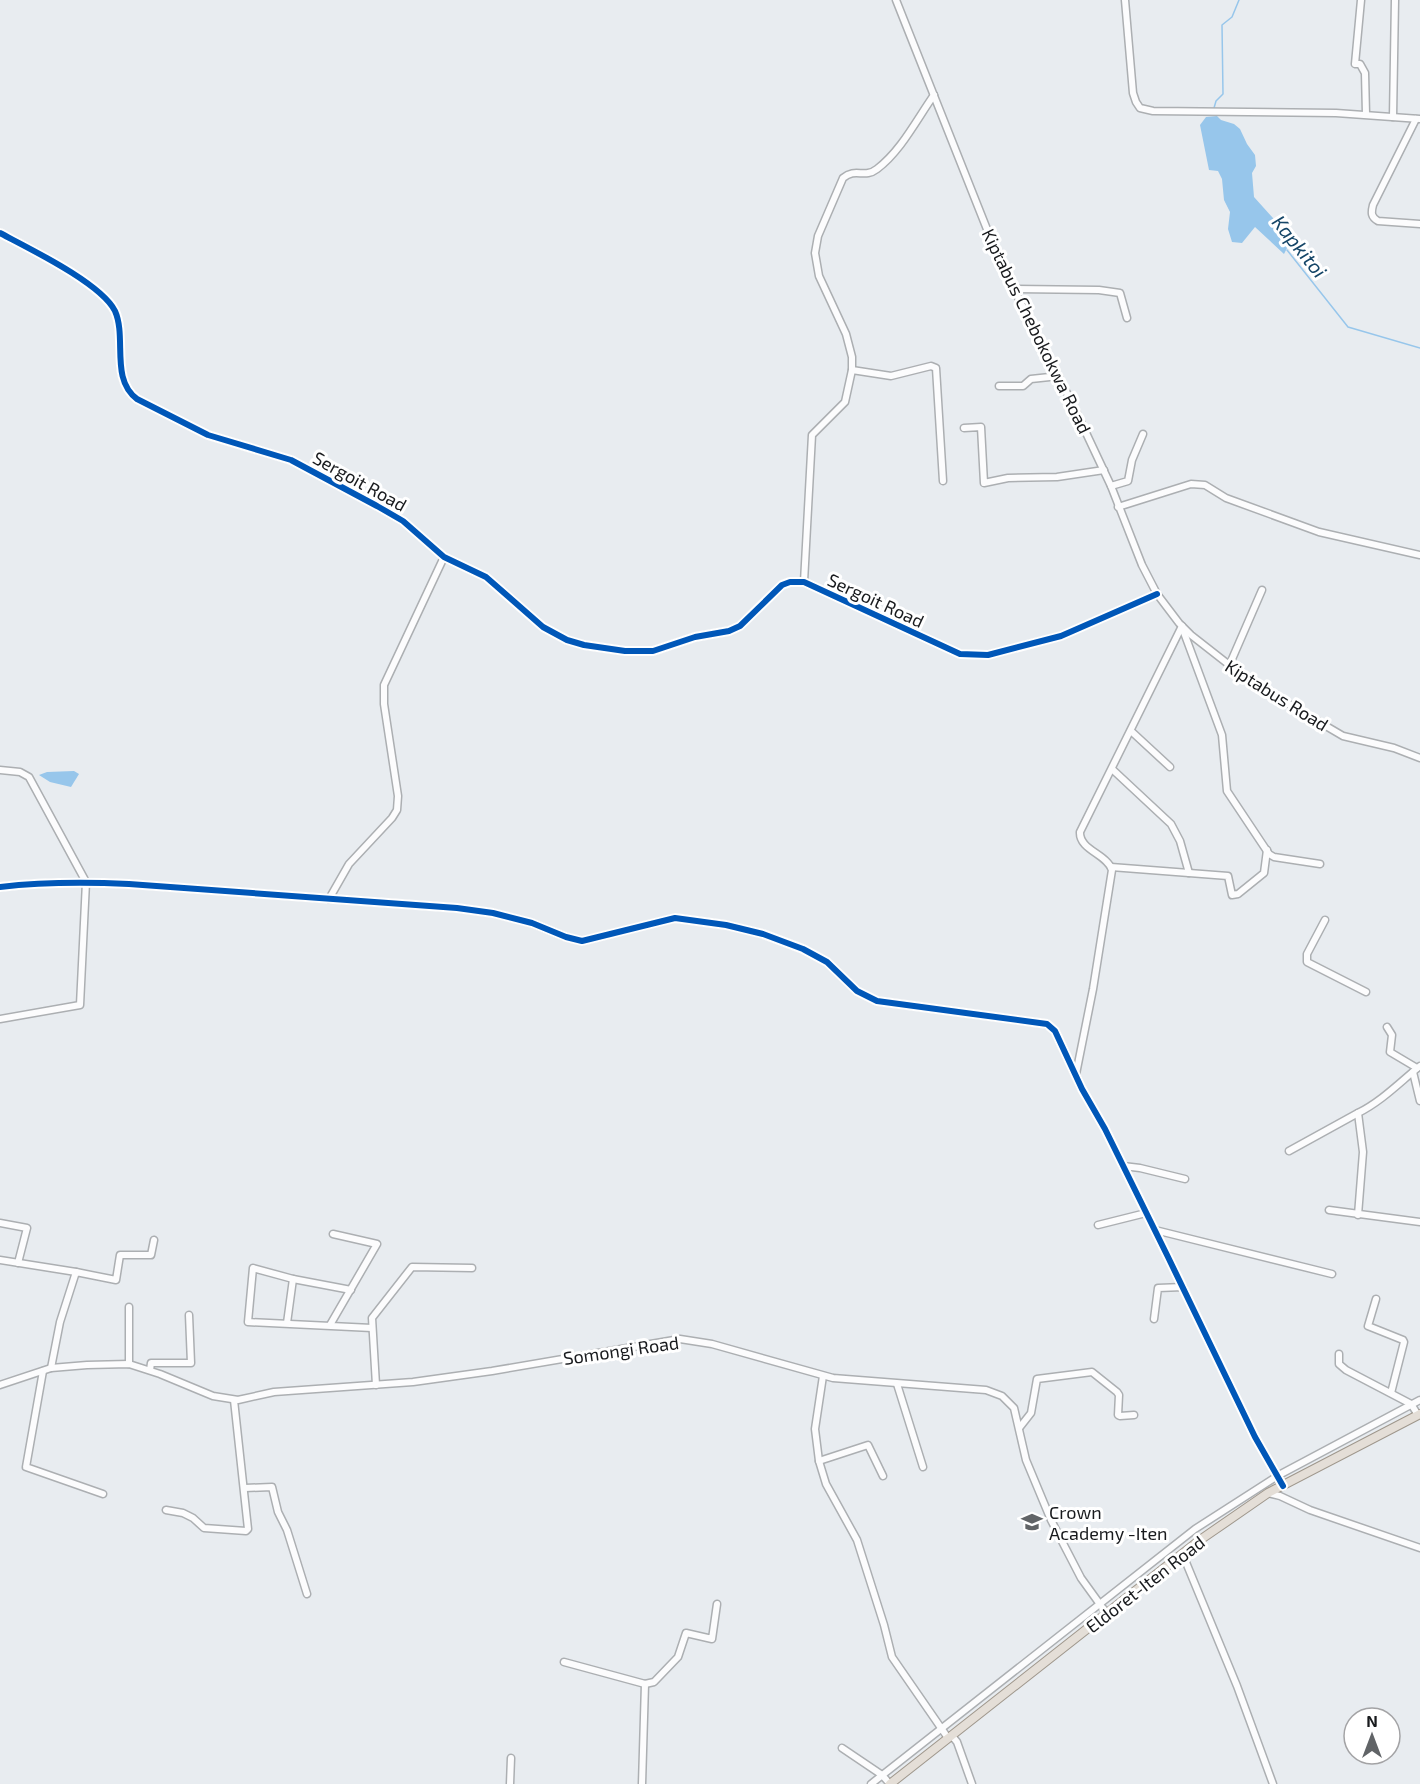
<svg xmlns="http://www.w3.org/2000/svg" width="1420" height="1784" viewBox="0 0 1420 1784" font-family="'Exo 2',sans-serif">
  <rect width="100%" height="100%" fill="#e8ecf0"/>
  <g fill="#97c6eb">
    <path d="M1217,116L1221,120L1234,124L1240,129L1247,144L1255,155L1256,166L1252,173L1254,197L1282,228L1290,242L1284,254L1255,227L1242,243L1232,242L1228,229L1230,212L1224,200L1222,179L1218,171L1209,170L1200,125L1206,117Z"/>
    <path d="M74,771L79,774L71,787L50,782L39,775L47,772Z"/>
  </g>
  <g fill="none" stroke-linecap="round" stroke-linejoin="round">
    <g stroke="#97c6eb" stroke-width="1.5">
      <path d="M1214,108L1216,101L1223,94L1222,25L1232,17L1239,0"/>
      <path d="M1287,250L1348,327L1420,348"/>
    </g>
    <defs>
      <g id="minor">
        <path d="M896,0L1000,262L1072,403L1111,486L1142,565L1157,594L1179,623L1191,635L1251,682L1343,736L1394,748L1420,758"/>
        <path d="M1125,0L1133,93L1136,102L1140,108L1153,111L1336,113L1420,119"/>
        <path d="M1361,0L1355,64H1360L1365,73L1366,114"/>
        <path d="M1393,117L1395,0"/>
        <path d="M1416,119L1373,205C1371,213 1371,217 1378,221L1420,224"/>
        <path d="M0,233C28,248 101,283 115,311C127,338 110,379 137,399L208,435L291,460L377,506L403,521L444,557L486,577L543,627L567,640L584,645L625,651H653L695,637L729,631L740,626L782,585L790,582H804L960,654L988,655L1061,636L1157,594"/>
        <path d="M1014,289L1099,290L1120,293L1127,318"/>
        <path d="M852,370L891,376L931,366L936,368L943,481"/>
        <path d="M999,386H1023L1031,379L1059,376"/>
        <path d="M964,428L981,427L984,483L1008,478L1057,477L1104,470"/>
        <path d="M1111,486L1128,481L1132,460L1143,434"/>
        <path d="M1118,507L1191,484L1205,485L1226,498L1319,532L1420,555"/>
        <path d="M804,582L812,435L845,402L852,370V357L846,334L819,276L815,253L818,236L843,178C856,167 864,179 877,169C901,151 917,119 934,95"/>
        <path d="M1183,630L1222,735L1227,791L1269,854L1274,857L1320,864"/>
        <path d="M1229,666L1262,590"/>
        <path d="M1131,731L1170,767"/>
        <path d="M1112,769L1171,824L1180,841L1189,873"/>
        <path d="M0,770L20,772L29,777L86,882L80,1005L0,1019"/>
        <path d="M1111,867L1228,876L1232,895L1238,894L1264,873L1267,850"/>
        <path d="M0,887C43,882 86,882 129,884L457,908L493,913L532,923L566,937L582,941L675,918L726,925L763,934L803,949L827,962L857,991L877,1001L1047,1024L1055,1031L1082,1089L1105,1129L1168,1257L1255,1437L1283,1486"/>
        <path d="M329,899L349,864L392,818L397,810L398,796L384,704V685L444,557"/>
        <path d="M1325,920L1307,954V962L1366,992"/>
        <path d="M1387,1027L1392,1035L1390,1052L1417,1068"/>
        <path d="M1413,1072L1420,1101"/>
        <path d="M1076,1074L1093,989L1112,870C1107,854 1079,850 1080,832L1182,626"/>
        <path d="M1289,1151L1358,1113"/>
        <path d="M1123,1166L1140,1168L1185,1179"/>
        <path d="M1329,1210L1420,1222"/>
        <path d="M1358,1215L1363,1152L1358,1113C1382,1101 1400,1082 1420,1066"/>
        <path d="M0,1223L27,1228L18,1263"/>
        <path d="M1098,1225L1146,1213"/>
        <path d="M1155,1230L1332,1274"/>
        <path d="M0,1260L76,1272"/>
        <path d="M351,1290L293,1279L253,1268L248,1322L372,1328"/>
        <path d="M1376,1299L1368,1326L1403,1340L1404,1342L1391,1393"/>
        <path d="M1154,1319L1158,1288L1183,1287"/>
        <path d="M287,1323L293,1279"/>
        <path d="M330,1325L377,1244L333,1234"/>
        <path d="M1339,1354V1364L1346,1370L1411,1404L1418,1415"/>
        <path d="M129,1364V1307"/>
        <path d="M51,1368L60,1322L76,1272L116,1280L120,1255H151L154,1240"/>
        <path d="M150,1370L151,1363H191L189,1315"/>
        <path d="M43,1371L26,1467L103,1494"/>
        <path d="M823,1376L815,1429L819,1461L826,1484L857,1540L884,1625L892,1657L948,1738"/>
        <path d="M897,1384L923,1467"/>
        <path d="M0,1385L51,1368L87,1365L129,1364L160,1374L213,1396L238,1400L274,1392L413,1382L492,1371L680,1339L712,1344L833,1378L986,1390L1002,1396L1014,1408L1026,1460L1051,1520L1081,1578L1107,1614"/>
        <path d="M376,1385L372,1318L412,1267L472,1268"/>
        <path d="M1020,1427L1031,1413L1037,1379L1092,1372L1117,1392L1119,1395L1118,1415L1120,1416L1134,1415"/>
        <path d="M819,1461L868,1445L883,1476"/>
        <path d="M245,1488L272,1487L278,1512L287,1530L307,1594"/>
        <path d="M1268,1493L1280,1496L1310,1510L1420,1548"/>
        <path d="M166,1510L183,1513L193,1518L204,1528L246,1531L248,1529L234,1400"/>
        <path d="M1185,1560L1237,1686L1273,1784"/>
        <path d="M564,1662L645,1684L654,1682L678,1657L686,1633L712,1639L717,1604"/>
        <path d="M952,1736L957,1742L972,1784"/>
        <path d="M842,1748L882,1775L890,1784"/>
        <path d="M510,1784L511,1758"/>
        <path d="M642,1784L645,1684"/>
        <path d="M871,1784L1195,1529L1279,1475L1420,1400"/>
      </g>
      <path id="major" d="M890,1784L1200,1540L1268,1493L1420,1414"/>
    </defs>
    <use href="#minor" stroke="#acafb2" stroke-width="9"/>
    <use href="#major" stroke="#9f978c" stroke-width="10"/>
    <use href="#minor" stroke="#fcfcfd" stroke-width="6"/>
    <use href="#major" stroke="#e4ded7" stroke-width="8"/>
    <defs>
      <g id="cycleway">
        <path d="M0,233C28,248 101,283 115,311C127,338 110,379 137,399L208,435L291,460L377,506L403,521L444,557L486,577L543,627L567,640L584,645L625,651H653L695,637L729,631L740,626L782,585L790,582H804L960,654L988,655L1061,636L1157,594"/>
        <path d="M0,887C43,882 86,882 129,884L457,908L493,913L532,923L566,937L582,941L675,918L726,925L763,934L803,949L827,962L857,991L877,1001L1047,1024L1055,1031L1082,1089L1105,1129L1168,1257L1255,1437L1283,1486"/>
      </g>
    </defs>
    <use href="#cycleway" stroke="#fff" stroke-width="10"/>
    <use href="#cycleway" stroke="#0057b8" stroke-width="6"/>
  </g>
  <defs>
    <symbol id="school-bare" viewBox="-9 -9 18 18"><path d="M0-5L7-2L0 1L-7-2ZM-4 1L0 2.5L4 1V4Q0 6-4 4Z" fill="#616467" stroke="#fff" stroke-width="2.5" paint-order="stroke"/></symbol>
  </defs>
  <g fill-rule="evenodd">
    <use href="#school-bare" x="1017" y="1507" width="30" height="30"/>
  </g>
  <g text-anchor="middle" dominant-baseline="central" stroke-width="6" stroke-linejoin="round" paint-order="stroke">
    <g font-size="18" fill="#181a1d" stroke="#fff">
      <text transform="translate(1037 331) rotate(64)">Kiptabus Chebokokwa Road</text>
      <text transform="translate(360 481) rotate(29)">Sergoit Road</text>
      <text transform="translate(876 600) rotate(25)">Sergoit Road</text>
      <text transform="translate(1277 695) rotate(32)">Kiptabus Road</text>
      <text transform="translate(621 1350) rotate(-8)">Somongi Road</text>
      <text transform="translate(1145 1584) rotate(-38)">Eldoret-Iten Road</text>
    </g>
    <g font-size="18" fill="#181a1d" stroke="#fff" text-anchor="start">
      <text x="1049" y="1512">Crown<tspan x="1049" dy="21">Academy -Iten</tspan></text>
    </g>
    <g font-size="20" font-style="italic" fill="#154668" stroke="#fff">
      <text transform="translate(1300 246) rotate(51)">Kapkitoi</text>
    </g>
  </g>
  <g transform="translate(1372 1736)"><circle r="28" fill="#ffffff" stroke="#a3a3a5" stroke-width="1.5"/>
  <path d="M0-4.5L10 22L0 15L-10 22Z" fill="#616467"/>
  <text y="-9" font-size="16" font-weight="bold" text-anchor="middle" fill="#181a1d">N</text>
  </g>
</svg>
